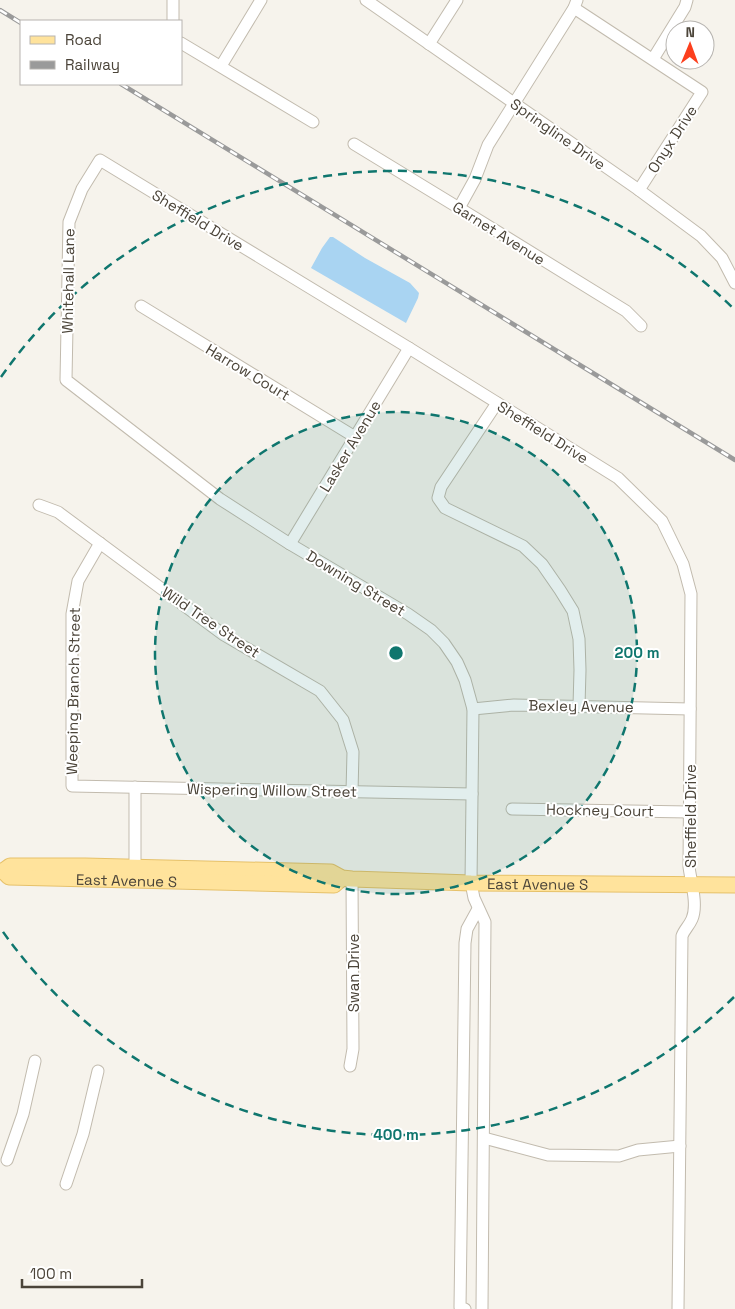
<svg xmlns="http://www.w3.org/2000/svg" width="735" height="1309" viewBox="0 0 735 1309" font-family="'Space Grotesk',sans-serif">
  <rect width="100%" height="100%" fill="#f6f3ec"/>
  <path fill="#a9d4f2" d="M330,237H333L365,258L410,283L419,293L418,298L406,323L311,268L322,248Z"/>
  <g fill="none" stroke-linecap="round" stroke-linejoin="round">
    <defs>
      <g id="minor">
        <path d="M366,0L639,190L701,236L722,258L735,283"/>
        <path d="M574,8L702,92L639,190"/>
        <path d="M173,21V0"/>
        <path d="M181,43L313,122"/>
        <path d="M429,44L457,0"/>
        <path d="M653,59L685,7L687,0"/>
        <path d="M221,66L261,0"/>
        <path d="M354,144L459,208L626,311L641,326"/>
        <path d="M459,208L475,179L488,145L574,8L577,0"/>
        <path d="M141,306L355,437"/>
        <path d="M497,403L441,487L438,498L445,508L523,546L542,564L560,590L573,611L579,639L580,670L579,706"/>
        <path d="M39,505L58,512L224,635L320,691L343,720L353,752L352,792"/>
        <path d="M100,543L78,581L72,614V786L472,794"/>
        <path d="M290,544L409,348"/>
        <path d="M473,709L514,705L690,709"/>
        <path d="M512,809L689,812"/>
        <path d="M130,873L133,872L135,868V787"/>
        <path d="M350,1066L353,1049L352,879"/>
        <path d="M484,1138L548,1155L619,1156L638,1150L680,1146"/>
        <path d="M7,1160L23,1114L35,1061"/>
        <path d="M66,1184L83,1134L98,1071"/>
        <path d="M465,1309L460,1307L465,943L467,929L478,909"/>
        <path d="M482,1309L485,922L474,898L471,883L473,709L465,680L457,662L444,643L431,630L408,614L290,544L220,499L66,380L69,222L82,189L100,160L409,348L618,478L662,521L683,564L691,594L689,867C691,882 698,905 692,919C689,926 684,930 682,936L678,1309"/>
      </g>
      <g id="major">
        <path id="s1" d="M0,871H3L10,866H85L331,872L342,878L352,879L471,883L735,885"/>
        <path id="s2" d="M3,871L9,877L334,885L342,878"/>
      </g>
    </defs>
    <use href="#minor" stroke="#c2bbae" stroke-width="13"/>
    <use href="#major" stroke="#e6c16a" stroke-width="17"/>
    <use href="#minor" stroke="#fff" stroke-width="11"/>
    <use href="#major" stroke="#ffe39c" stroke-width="15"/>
    <defs>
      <g id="rail">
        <path d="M0,10L21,23"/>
        <path d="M121,84L735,460"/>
      </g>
    </defs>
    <use href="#rail" stroke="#9a9a9a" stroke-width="4.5"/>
    <use href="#rail" stroke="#fff" stroke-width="2.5" stroke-dasharray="8" stroke-linecap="butt"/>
  </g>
  <circle cx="396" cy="653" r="241" fill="#0f766e" fill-opacity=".12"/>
  <g fill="none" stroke="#0f766e" stroke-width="2.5" stroke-dasharray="9 6">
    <circle cx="396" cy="653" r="241"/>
    <path d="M734 997A482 482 0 0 1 1 929M1 377A482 482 0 0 1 734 309"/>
  </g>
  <g text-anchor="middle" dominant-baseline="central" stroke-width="4" stroke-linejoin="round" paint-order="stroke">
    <g font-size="15" fill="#4b4439" stroke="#fff">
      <text transform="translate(558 134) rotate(35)">Springline Drive</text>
      <text transform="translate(672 139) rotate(-57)">Onyx Drive</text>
      <text transform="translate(198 220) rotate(31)">Sheffield Drive</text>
      <text transform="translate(499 233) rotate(32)">Garnet Avenue</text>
      <text transform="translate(68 281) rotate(-89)">Whitehall Lane</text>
      <text transform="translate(248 372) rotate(31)">Harrow Court</text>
      <text transform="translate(543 432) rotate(32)">Sheffield Drive</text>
      <text transform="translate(350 446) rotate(-59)">Lasker Avenue</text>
      <text transform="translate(356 583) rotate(31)">Downing Street</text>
      <text transform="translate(211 622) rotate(34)">Wild Tree Street</text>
      <text transform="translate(73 691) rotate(-89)">Weeping Branch Street</text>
      <text transform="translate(581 706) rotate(1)">Bexley Avenue</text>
      <text transform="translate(272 790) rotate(1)">Wispering Willow Street</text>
      <text transform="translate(600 810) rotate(1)">Hockney Court</text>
      <text transform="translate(690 816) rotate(-90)">Sheffield Drive</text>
      <text stroke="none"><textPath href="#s2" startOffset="126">East Avenue S</textPath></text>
      <text stroke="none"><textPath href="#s1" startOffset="541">East Avenue S</textPath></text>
      <text transform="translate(353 973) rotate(-90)">Swan Drive</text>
    </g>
  </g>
  <circle cx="396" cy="653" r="8" fill="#0f766e" stroke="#fff" stroke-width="2.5"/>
  <g font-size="15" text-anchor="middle" font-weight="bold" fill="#0f766e" stroke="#fff" stroke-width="4" stroke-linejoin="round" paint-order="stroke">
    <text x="637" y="658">200 m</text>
    <text x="396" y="1140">400 m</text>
  </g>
  <rect x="20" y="20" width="162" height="65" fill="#ffffff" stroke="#b7b4b0"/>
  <rect x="30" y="36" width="25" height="8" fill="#ffe39c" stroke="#b7b4b0"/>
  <text x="65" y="45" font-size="15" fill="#4b4439">Road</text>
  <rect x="30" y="61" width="25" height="8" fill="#9a9a9a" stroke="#b7b4b0"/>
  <text x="65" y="70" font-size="15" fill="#4b4439">Railway</text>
  <g transform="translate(690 45) rotate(1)"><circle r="24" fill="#ffffff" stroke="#b7b4b0"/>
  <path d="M0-4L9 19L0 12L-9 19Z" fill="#fc3f1d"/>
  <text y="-8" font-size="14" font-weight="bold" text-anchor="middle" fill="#4b4439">N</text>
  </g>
  <path d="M22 1279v8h120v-8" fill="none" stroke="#4b4439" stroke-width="2.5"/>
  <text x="30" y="1279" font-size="15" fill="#4b4439" stroke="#ffffff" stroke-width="4" paint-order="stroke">100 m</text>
</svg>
